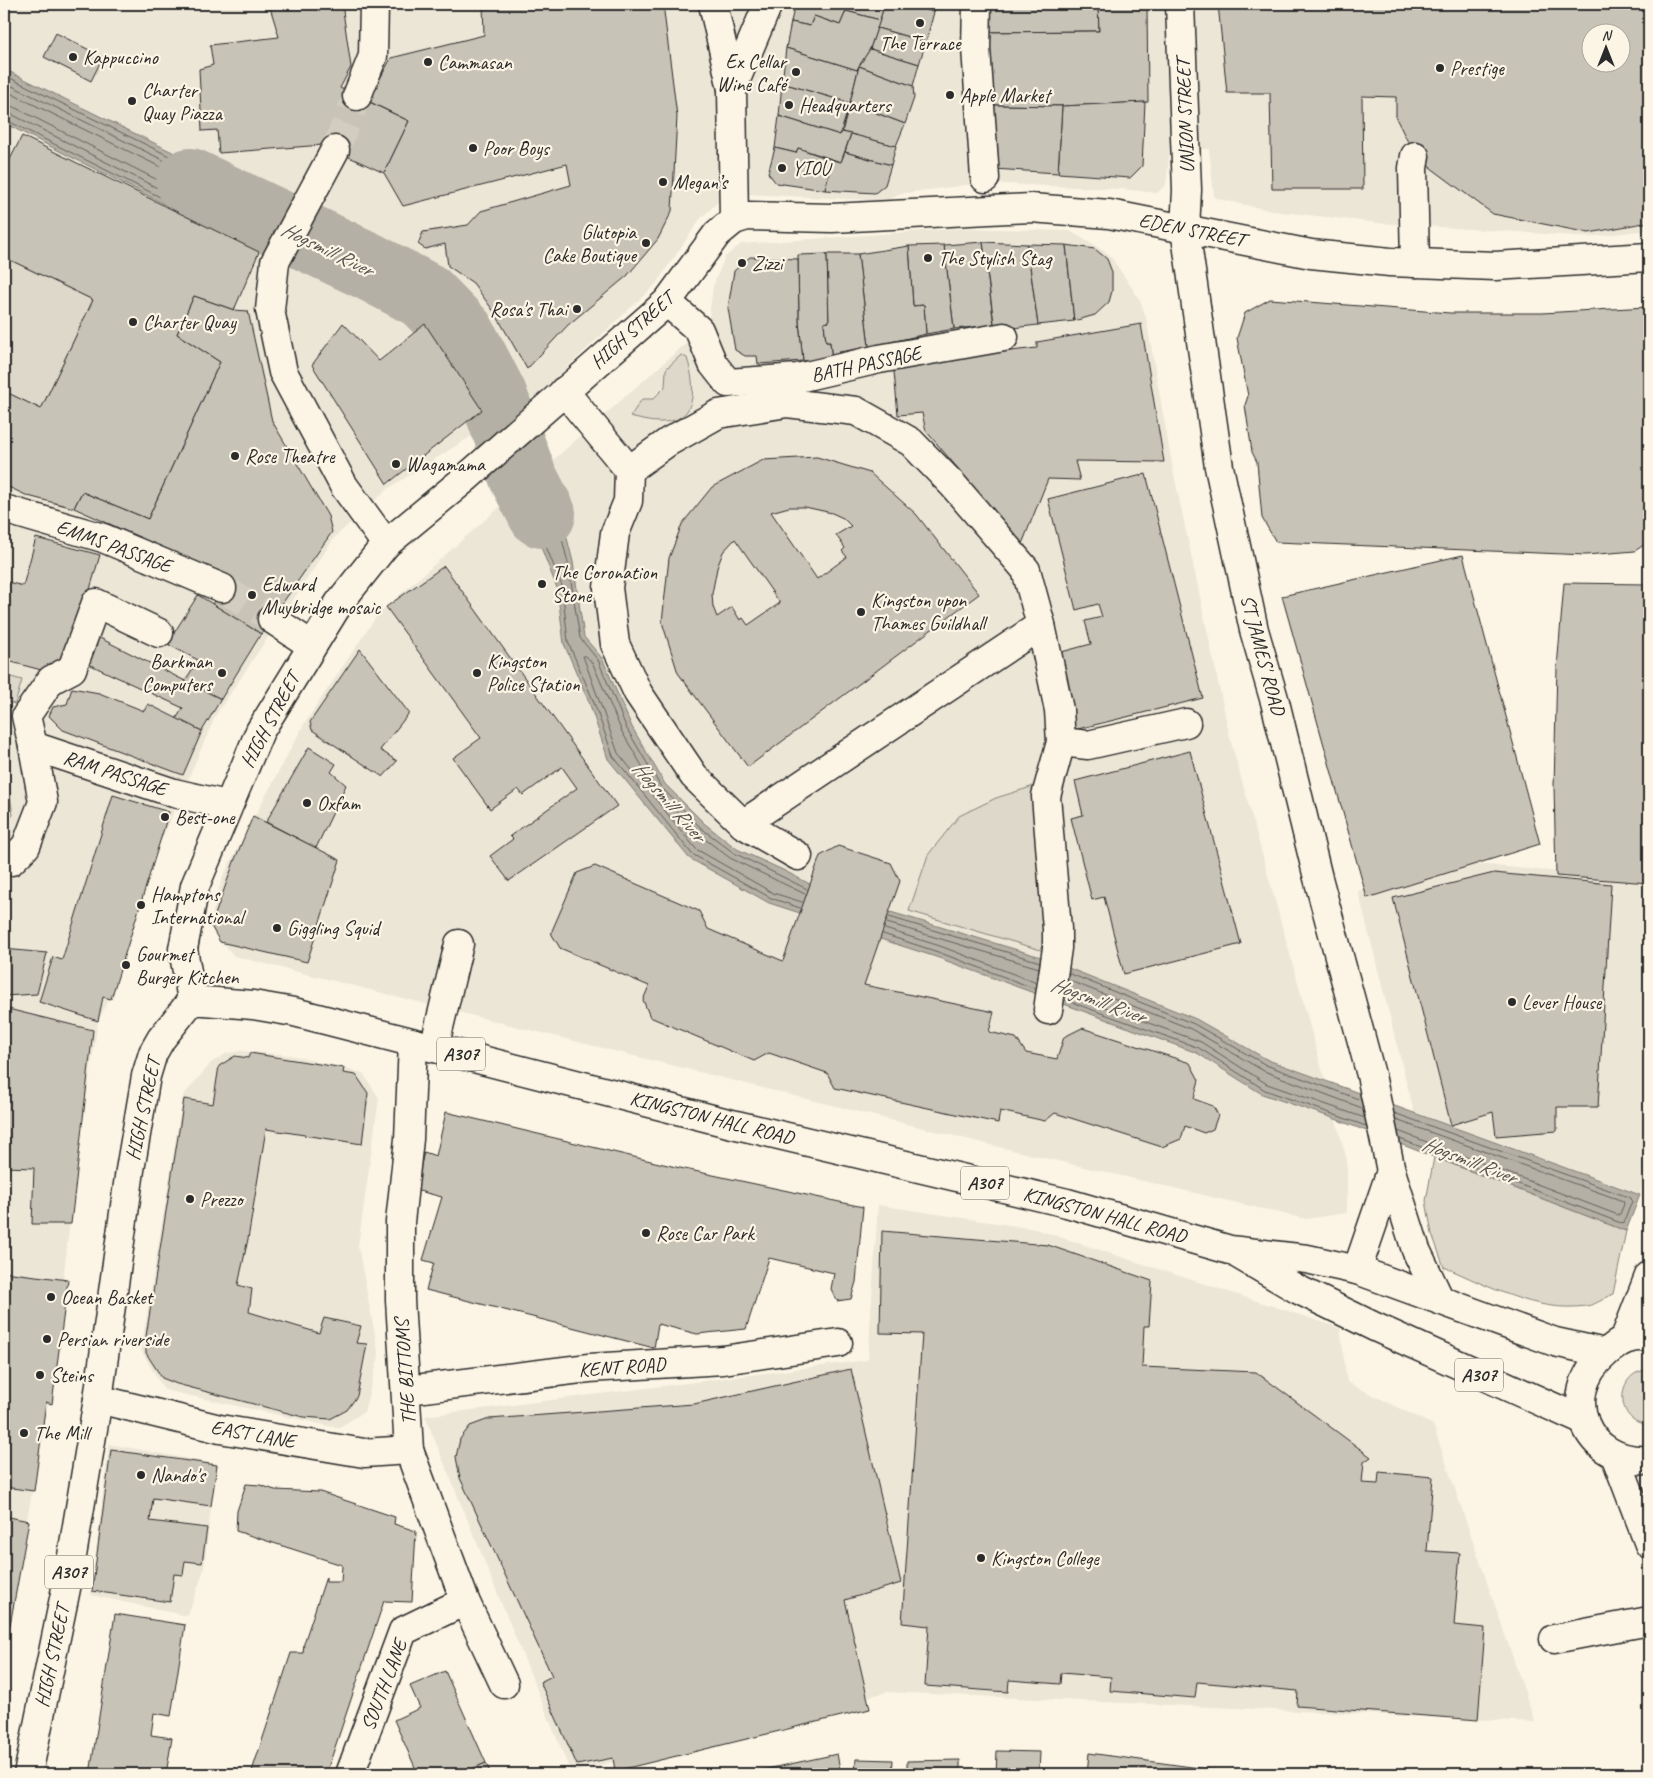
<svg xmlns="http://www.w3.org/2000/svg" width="1653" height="1778" viewBox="0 0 1653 1778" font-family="Caveat,sans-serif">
  <rect width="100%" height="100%" fill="#fcf5e5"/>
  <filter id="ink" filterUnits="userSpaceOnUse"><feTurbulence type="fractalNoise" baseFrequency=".02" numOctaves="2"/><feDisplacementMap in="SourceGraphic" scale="10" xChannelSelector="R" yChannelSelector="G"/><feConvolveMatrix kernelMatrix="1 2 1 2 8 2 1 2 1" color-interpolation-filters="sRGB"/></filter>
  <g filter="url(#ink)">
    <g fill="#ece6d7" fill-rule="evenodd">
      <path d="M4,4H1649V230L1591,237L1378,223L1273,211L1218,199L1214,196L1209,149L1170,150L1166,185L1157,193L1121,189L982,183L898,194L888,201L747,194L734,196L717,203L701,218L656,284L540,393L389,488L335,537L216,715L159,846L113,992L98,1021L75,1177L51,1386L8,1626H4ZM1590,32H1620V62H1590Z"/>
      <path d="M965,228L1070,231L1109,254L1140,300L1146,317L1173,470L1230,738L1347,1160V1213L1306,1219L1007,1149L234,956L209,926L223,876L304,724L378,614L708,324L713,286L725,257L741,244Z"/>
      <path d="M1467,863L1649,881V1155L1640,1195L1415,1116L1358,891Z"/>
      <path d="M241,1051L290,1055L363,1073L379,1098L358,1246L379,1356L364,1412L338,1428L164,1390L141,1350L183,1096L211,1063L227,1053Z"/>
      <path d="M878,1205L1035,1229L1340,1328L1347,1382L1433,1425L1535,1722L887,1692L571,1773L425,1416L868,1360Z"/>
      <path d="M109,1444L216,1464L204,1569L188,1616L91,1595Z"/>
    </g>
    <g fill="#ded8ca" stroke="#84827a">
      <path d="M4,257L93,300L41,409L4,391Z"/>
      <path d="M681,355L687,358C696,386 699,424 658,422C649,422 639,419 630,417L642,399H653L665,387L666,369Z"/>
      <path d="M4,675L22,680L15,704L4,701Z"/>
      <path d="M4,755L13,815L4,825Z"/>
      <path d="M1034,786C1043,840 1048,896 1044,951L909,911L928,855L959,816L996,798Z"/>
      <path d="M1434,1157L1626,1231L1613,1294C1605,1298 1595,1305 1586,1306C1535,1313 1489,1286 1444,1267L1432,1234L1426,1201Z"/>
      <path d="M1649,1370V1424C1614,1425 1614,1370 1649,1370Z"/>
    </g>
    <g fill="#b4b0a5" stroke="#7d7b74">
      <path d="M4,69L282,206L259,252L4,123Z"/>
      <path d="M327,225L445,286L473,310L514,384L485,406L425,320L305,269Z"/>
      <path d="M548,480L560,510L573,562L584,637L602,658L632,727L665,784L705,824L737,849L785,871L827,893L1041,957L1196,1019L1268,1060L1640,1195L1626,1231L1330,1117L1262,1094L1197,1053L936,957L769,903L689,858L608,759L589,702L564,644L557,588L524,504Z"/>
    </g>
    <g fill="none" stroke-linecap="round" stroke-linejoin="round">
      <g stroke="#62605c" stroke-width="1">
        <path d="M4,75L273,207L274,210L257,243L254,244L4,119"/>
        <path d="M4,82L265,210L266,213L255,235L252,236L11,114L4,113"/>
        <path d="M4,90L254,213L256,216L251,225L248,226L14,107L4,105"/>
        <path d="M331,232L442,290L469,312L506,384L486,397L428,316L314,267L313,264Z"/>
        <path d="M334,241L439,295L464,316L497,382L489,388H486L432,311L322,264L331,242Z"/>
        <path d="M337,251L404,285L405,289L402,290L333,260L332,257Z"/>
        <path d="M446,314L449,313L458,321L467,339L466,342L463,341L445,317Z"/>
        <path d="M542,502L545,503L556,541L554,544L551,543L538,508Z"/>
        <path d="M802,902L773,893L696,849L618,753L583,656H586L593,664L622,732L657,791L697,833L730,858L805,894"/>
        <path d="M800,908L771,898L692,854L613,756L593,700L568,642L562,586L530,507L544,491L548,492L555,511L568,563L580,638L598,660L627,729L661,787L701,828L734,853L807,889"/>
        <path d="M889,917L1040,962"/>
        <path d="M887,923L1039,968"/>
        <path d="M885,929L940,946L1037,983"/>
        <path d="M883,934L938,952L1036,989"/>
        <path d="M1068,973L1194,1024L1266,1065L1361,1100"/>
        <path d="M1068,980L1191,1029L1264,1071L1362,1108"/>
        <path d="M1066,993L1201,1042L1267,1084L1365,1118"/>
        <path d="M1065,1000L1199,1048L1265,1090L1366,1126"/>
        <path d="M1394,1113L1631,1198L1632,1201L1624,1222L1621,1223L1400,1139"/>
        <path d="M1396,1120L1623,1201L1624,1204L1620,1214L1618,1215L1398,1131"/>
      </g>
      <path stroke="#b4b0a5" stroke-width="68" d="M190,182L368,266L425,296L461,333L493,395L523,477L542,514"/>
    </g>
    <g fill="#c8c3b7" stroke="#2b2b2b" fill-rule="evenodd">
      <path d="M269,4H342L351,67L340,88L409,121L384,173L323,145L219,153L217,130L202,131L199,69L213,65L210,45L279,37Z"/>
      <path d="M483,4H663L677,116L672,211L658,239L627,276L568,325L527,369L495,313L473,283L448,266L445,244L425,249L418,244L423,232L468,225L481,211L571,185L567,164L403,206L384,173L409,121L368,101L391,58L484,35Z"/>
      <path d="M795,4H885L880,20L846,11L840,25L814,16L810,26L791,22Z"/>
      <path d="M885,4H905L934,12L926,42L877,28Z"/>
      <path d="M905,4H936L934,12Z"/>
      <path d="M981,4H1098L1099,31L981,32Z"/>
      <path d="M1098,4H1147L1148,102L1062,106L993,105L992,70L987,69L986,32L1099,31Z"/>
      <path d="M1218,4H1649V222L1589,233L1493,214L1415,156L1396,118V97L1362,96L1363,189H1272L1270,93H1227ZM1590,32H1620V62H1590Z"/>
      <path d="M846,11L880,20L870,49L857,70L786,48L791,22L810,26L814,16L840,25Z"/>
      <path d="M877,28L926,42L919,64L870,49Z"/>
      <path d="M56,33L103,57L91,81L44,57Z"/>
      <path d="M786,48L857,70L859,66L850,103L782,83Z"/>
      <path d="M870,49L919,64L913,86L859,66Z"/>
      <path d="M859,66L913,86L914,98L905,124L850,103Z"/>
      <path d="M782,83L850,103L840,135L779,116Z"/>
      <path d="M1145,102L1142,166L1130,178L1058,173L1062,106Z"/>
      <path d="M850,103L905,124L896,146L842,132Z"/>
      <path d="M993,105L1062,106L1058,173L993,169Z"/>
      <path d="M779,116L840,135L842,132L851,134L841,162L798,148L796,153L775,148Z"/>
      <path d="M851,134L896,146L891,165L845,152Z"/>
      <path d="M22,136L259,252L234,310L194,296L177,334L220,362L148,519L82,492L74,508L28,496L4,485V391L41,409L93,300L4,257V171Z"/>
      <path d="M775,148L796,153L798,148L832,160L825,190L776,183L768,173Z"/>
      <path d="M845,152L891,165L885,185L875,193L825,190L832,160L841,162Z"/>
      <path d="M983,242L994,325L954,329L944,245Z"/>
      <path d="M983,242L1027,244L1038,325L995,330Z"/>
      <path d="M1027,244L1066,245L1074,321L1038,325Z"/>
      <path d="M944,245L954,329L926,334L924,305L913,306L909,246Z"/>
      <path d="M1066,245L1095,249L1107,259L1112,272V291L1109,302L1095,315L1074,321Z"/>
      <path d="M909,246L913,306L924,305L926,334L869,347L858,254Z"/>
      <path d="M827,254L829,322L824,323L826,342H830L832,359L803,361L799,322L798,255Z"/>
      <path d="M827,254H858L869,347L839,352L832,359L830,342H826L824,323L829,322Z"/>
      <path d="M750,257L798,259L799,322L803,361L758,364L757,356H745L735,350L728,308L734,271Z"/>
      <path d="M194,296L234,310L248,311L272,421L328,516L332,532L261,634L212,604L230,578L74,508L82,492L148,519L220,362L177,334Z"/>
      <path d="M1270,299L1450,313H1542L1647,307L1649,309V541L1635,551L1586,555L1276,542L1262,518L1257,462L1252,452L1245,405L1248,396L1237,338L1245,313Z"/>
      <path d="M343,323L379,361L425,324L482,410L387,484L312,365Z"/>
      <path d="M1141,324L1164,462L1075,461L1080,480L1048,479L1022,544L926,431L922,413L898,415L893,361L992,349L993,353L1037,348V342Z"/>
      <path d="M817,457L870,473L916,514L979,594L748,767L678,673L662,622L669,558L682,524L712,487L763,460ZM789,507H805L832,513L843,518L851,526L836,535L845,548L842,551L847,557L817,579L771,512ZM735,539L780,603L748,625L743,618L740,620L732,607L717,617L713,607L712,594L717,568L723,552Z"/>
      <path d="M1146,474L1203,698L1074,730L1054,654L1091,644L1085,621L1102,617L1098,604L1076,610L1048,499Z"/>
      <path d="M36,538L100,555L71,654L45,671L4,660V581L23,586Z"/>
      <path d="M1463,555L1540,844L1367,898L1282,596Z"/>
      <path d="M444,566L617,806L509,881L490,856L513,839L510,836L577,788L562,767L523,795L518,789L490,809L453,758L481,738L386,607Z"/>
      <path d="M1564,583L1649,584V883L1556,876L1554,786L1557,668Z"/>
      <path d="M198,595L261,634L221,699L185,681L198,660L167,644Z"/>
      <path d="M88,632L221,699L202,731L176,719L183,708L80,660Z"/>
      <path d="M360,649L409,713L380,750L397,761L383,777L312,730L310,722Z"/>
      <path d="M72,688L99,693L144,711L148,704L202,731L183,775L63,730L49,716L53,707L67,704Z"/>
      <path d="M309,747L336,764L331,772L346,785L316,848L266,822Z"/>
      <path d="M1190,751L1241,944L1124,974L1104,897L1092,900L1071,818L1083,815L1075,781Z"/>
      <path d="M113,795L169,812L111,999L103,997L98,1021L39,1002L53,957L62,960Z"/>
      <path d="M253,816L340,860L307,962L220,942L211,926L235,859Z"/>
      <path d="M838,846L891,863L900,881L864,985L994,1012L989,1032L1016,1038L1026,1053L1057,1059L1064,1037L1082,1028L1190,1063L1199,1080L1194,1099L1213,1106L1218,1115L1213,1129L1204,1133L1185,1126L1181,1139L1162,1147L1055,1113L1045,1121L1000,1111L998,1123L835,1088L827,1073L769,1053L754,1061L650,1017L643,1000L649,986L560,948L551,933L577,873L595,866L699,911L708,929L783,961L820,856Z"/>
      <path d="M1494,873L1611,884L1598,1107H1557V1131L1496,1136L1493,1112L1451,1125L1393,898Z"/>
      <path d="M4,949L47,953L37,994L4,996Z"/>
      <path d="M4,1008L93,1030L71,1224H32L34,1168L4,1167Z"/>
      <path d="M250,1053L344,1068L343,1073L356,1075L368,1093L362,1144L266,1129L248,1239L238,1285L252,1289L249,1312L319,1333L324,1318L361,1326L356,1343L367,1344L357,1396L347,1410L330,1419L303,1417L177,1384L162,1378L146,1353V1336L184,1099L213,1104L219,1066L235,1056L248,1058Z"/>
      <path d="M446,1112L680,1168L863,1207L856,1282L851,1299L837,1301L831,1289L834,1273L769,1258L746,1329L697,1334L658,1324L654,1348L426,1290L434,1263L423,1260L442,1197L415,1190L424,1152L436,1156Z"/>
      <path d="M882,1231L1048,1245L1152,1281L1149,1326H1144L1142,1367L1256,1372L1371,1457L1364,1462L1362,1483L1378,1484L1379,1472L1433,1477L1427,1551L1460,1553L1454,1625L1485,1628L1478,1720L1297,1706L1298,1691L1197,1682L1195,1698L1110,1691L1111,1677L1061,1673L1060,1684L1009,1680L1008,1692L925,1686L929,1626L902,1623L922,1334L880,1333Z"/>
      <path d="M4,1272L68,1280L52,1404L46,1402L34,1491L4,1487Z"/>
      <path d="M851,1369L901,1583L845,1600L870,1709L615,1771L613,1758L577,1765L540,1682L552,1676L460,1478L456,1457L460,1439L470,1426L489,1419L694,1404Z"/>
      <path d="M111,1450L217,1465L211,1506L153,1498L150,1521L207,1528L202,1563L185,1561L183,1575L174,1574L170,1602L92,1591Z"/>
      <path d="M246,1484L260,1485L275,1490L320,1492L395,1517L394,1524L416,1531L412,1602L384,1601L326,1774H251L291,1653H303L304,1643L326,1577V1582H341L342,1565L236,1531L237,1511Z"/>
      <path d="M4,1516L29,1521L10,1625L4,1624Z"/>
      <path d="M115,1614L185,1625L171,1716L154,1713L151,1735L172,1738L166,1774H90Z"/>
      <path d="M445,1671L486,1763L460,1774H418L394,1720L420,1708L410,1686Z"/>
      <path d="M997,1751L1040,1752L1039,1774H996Z"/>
      <path d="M1089,1753L1243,1774H1087Z"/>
      <path d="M837,1754L841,1774H744Z"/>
      <path d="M856,1759L893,1760L892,1774H855Z"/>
      <path d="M960,1760V1774H907V1761Z"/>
      <path d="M486,1763L491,1774H460Z"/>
    </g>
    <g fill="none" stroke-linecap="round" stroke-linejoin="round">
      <g stroke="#d2cdc0" stroke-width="28" stroke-dasharray="28 14" stroke-linecap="butt">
        <path d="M335,150L357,96"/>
        <path d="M222,588L272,619"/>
      </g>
      <defs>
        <g id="minor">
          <path d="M713,4L732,89L734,220"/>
          <path d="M977,4L976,48L985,178"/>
          <path d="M1180,4L1187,190L1185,229L1219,467L1254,630L1275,702L1318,878L1371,1075L1391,1171L1416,1250L1440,1300"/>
          <path d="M732,89L768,4"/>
          <path d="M357,96L373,56L374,4"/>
          <path d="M335,150L275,262L270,310L283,372L344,486L386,544"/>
          <path d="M1415,263L1413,168L1415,156"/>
          <path d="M667,302L699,330L713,364L728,383L798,378L879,359L1004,337"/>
          <path d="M564,391L629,470L628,501L615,533L608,588L615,644L638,693L694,776L743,824L798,856"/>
          <path d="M629,470L668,442L718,414L787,403L856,411L911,442L953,485L1026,570L1041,625L1059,710L1061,742L1046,796L1057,929V948L1048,1010"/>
          <path d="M4,509L103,538L222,588"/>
          <path d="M272,619L311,645"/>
          <path d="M159,633L96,603L72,669L51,680L26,716L33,746L174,793L227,805"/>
          <path d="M1061,742L1088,745L1186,723"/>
          <path d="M743,824L1041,625"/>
          <path d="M11,861L26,846L43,802L33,746"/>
          <path d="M192,1000L183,949L195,886L260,731L339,603L386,544L466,478L667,302L717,234L734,220L747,216L832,218L1031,208L1109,214L1311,254L1390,262L1495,266L1649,257"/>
          <path d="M413,1043L409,1139L400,1222V1300L409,1450L465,1601L504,1684"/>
          <path d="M434,1048L459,944"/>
          <path d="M1357,1270L1391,1171"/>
          <path d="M407,1390L589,1368L723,1360L838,1343"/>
          <path d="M98,1399L220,1429L364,1453L409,1450"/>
          <path d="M1554,1639L1649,1621"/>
          <path d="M350,1774L403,1631L465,1601"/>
        </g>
        <g id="major">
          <path d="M1239,1255L1297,1289L1375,1327L1584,1421"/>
          <path d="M1649,1337C1630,1335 1619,1341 1605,1354C1557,1395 1586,1465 1649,1460"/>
          <path d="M1625,1338L1649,1276"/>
          <path d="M1615,1455L1649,1544"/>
          <path d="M28,1774L69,1574L98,1399L130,1170L146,1076L153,1053L161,1039L192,1000L253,1005L294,1012L728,1123L1067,1203L1230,1250L1307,1259L1357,1270L1555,1342L1605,1353"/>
        </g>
      </defs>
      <use href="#minor" stroke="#2b2b2b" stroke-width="31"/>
      <use href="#major" stroke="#2b2b2b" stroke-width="31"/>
      <use href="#minor" stroke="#fcf5e5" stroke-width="28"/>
      <use href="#major" stroke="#fcf5e5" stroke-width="28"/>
    </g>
  </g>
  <g fill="#2b2b2b" stroke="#fcf5e5" stroke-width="2">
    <circle cx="920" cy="23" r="5"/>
    <circle cx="73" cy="57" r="5"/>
    <circle cx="428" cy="62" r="5"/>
    <circle cx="1440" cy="68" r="5"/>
    <circle cx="796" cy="72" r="5"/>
    <circle cx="950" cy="95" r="5"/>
    <circle cx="132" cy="101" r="5"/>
    <circle cx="789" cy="105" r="5"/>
    <circle cx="473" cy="148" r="5"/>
    <circle cx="782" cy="168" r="5"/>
    <circle cx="663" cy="182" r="5"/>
    <circle cx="646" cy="243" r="5"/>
    <circle cx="928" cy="258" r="5"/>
    <circle cx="742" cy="263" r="5"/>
    <circle cx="577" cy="309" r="5"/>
    <circle cx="133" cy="322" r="5"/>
    <circle cx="235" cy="456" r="5"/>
    <circle cx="396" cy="464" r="5"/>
    <circle cx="542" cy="584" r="5"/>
    <circle cx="252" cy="595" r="5"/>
    <circle cx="861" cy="612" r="5"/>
    <circle cx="222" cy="673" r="5"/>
    <circle cx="477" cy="673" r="5"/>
    <circle cx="307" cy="803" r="5"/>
    <circle cx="165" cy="817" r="5"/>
    <circle cx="141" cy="905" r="5"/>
    <circle cx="277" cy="928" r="5"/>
    <circle cx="126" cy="965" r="5"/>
    <circle cx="1512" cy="1002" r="5"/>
    <circle cx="190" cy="1199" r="5"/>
    <circle cx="646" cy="1233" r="5"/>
    <circle cx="51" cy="1297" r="5"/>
    <circle cx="47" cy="1339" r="5"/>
    <circle cx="40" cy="1375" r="5"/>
    <circle cx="24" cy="1433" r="5"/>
    <circle cx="141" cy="1475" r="5"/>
    <circle cx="981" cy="1558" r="5"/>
  </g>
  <g text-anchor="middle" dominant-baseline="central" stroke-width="4.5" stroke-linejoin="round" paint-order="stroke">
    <g fill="#fcf5e5" stroke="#6a6863" stroke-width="1">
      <rect x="437" y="1037.5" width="48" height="33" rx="4"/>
      <rect x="961" y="1166.5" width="48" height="33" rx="4"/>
      <rect x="1455" y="1358.5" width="48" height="33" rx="4"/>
      <rect x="45" y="1555.5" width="48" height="33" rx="4"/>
    </g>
    <g font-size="19" font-weight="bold" fill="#2b2b2b">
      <text x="461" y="1054">A307</text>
      <text x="985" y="1183">A307</text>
      <text x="1479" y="1375">A307</text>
      <text x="69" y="1572">A307</text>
    </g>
    <g font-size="20" fill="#2b2b2b" stroke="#fcf5e5" text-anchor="start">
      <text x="920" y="43" text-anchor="middle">The Terrace</text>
      <text x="83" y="57">Kappuccino</text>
      <text x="786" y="61" text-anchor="end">Ex Cellar<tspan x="786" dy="23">Wine Café</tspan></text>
      <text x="438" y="62">Cammasan</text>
      <text x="1450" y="68">Prestige</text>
      <text x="142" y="90">Charter<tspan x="142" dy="23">Quay Piazza</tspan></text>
      <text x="960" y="95">Apple Market</text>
      <text x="799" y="105">Headquarters</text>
      <text x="483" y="148">Poor Boys</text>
      <text x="792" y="168">YIOU</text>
      <text x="673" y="182">Megan’s</text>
      <text x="636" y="232" text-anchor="end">Glutopia<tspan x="636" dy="23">Cake Boutique</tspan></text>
      <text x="938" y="258">The Stylish Stag</text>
      <text x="752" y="263">Zizzi</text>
      <text x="567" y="309" text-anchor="end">Rosa's Thai</text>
      <text x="143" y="322">Charter Quay</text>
      <text x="245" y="456">Rose Theatre</text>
      <text x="406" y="464">Wagamama</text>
      <text x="552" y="572">The Coronation<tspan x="552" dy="23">Stone</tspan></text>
      <text x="262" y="584">Edward<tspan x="262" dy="23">Muybridge mosaic</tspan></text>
      <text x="871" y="600">Kingston upon<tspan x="871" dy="23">Thames Guildhall</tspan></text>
      <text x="212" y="661" text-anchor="end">Barkman<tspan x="212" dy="23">Computers</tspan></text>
      <text x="487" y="661">Kingston<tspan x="487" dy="23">Police Station</tspan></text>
      <text x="317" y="803">Oxfam</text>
      <text x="175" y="817">Best-one</text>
      <text x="151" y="894">Hamptons<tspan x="151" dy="23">International</tspan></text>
      <text x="287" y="928">Giggling Squid</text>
      <text x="136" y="954">Gourmet<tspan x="136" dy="23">Burger Kitchen</tspan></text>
      <text x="1522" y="1002">Lever House</text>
      <text x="200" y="1199">Prezzo</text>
      <text x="656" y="1233">Rose Car Park</text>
      <text x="61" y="1297">Ocean Basket</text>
      <text x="57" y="1339">Persian riverside</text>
      <text x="50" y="1375">Steins</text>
      <text x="34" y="1433">The Mill</text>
      <text x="151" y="1475">Nando's</text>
      <text x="991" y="1558">Kingston College</text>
    </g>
    <g font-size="20" fill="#2b2b2b" stroke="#fcf5e5">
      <text transform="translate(1185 116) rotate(-92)">UNION STREET</text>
      <text transform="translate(1192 230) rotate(11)">EDEN STREET</text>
      <text transform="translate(632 330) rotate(-42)">HIGH STREET</text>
      <text transform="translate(866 364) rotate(-12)">BATH PASSAGE</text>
      <text transform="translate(114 546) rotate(20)">EMMS PASSAGE</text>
      <text transform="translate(1263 655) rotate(75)">ST JAMES' ROAD</text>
      <text transform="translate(270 720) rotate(-62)">HIGH STREET</text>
      <text transform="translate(115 773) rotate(18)">RAM PASSAGE</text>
      <text transform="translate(143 1109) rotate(-78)">HIGH STREET</text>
      <text transform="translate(712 1118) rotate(14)">KINGSTON HALL ROAD</text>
      <text transform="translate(1105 1215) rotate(15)">KINGSTON HALL ROAD</text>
      <text transform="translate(622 1367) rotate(-4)">KENT ROAD</text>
      <text transform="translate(405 1372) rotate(-94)">THE BITTOMS</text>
      <text transform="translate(253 1434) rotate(10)">EAST LANE</text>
      <text transform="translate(52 1656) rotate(-78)">HIGH STREET</text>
      <text transform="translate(384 1685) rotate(-69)">SOUTH LANE</text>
    </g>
    <g font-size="21" font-style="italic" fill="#545350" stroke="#fcf5e5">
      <text transform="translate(327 249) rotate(26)">Hogsmill River</text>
      <text transform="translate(669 801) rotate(49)">Hogsmill River</text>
      <text transform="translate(1098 1000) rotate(20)">Hogsmill River</text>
      <text transform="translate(1469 1160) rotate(21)">Hogsmill River</text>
    </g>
  </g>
  <rect width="1653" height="1778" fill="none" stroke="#fcf5e5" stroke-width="20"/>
  <rect x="10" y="10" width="1633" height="1758" fill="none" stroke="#2b2b2b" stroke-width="2" filter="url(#ink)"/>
  <g transform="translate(1606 48)"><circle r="24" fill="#fcf5e5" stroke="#a8a49b"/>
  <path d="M0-4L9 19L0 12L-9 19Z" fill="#2b2b2b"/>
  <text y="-8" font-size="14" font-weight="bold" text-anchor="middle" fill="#2b2b2b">N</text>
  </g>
</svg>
